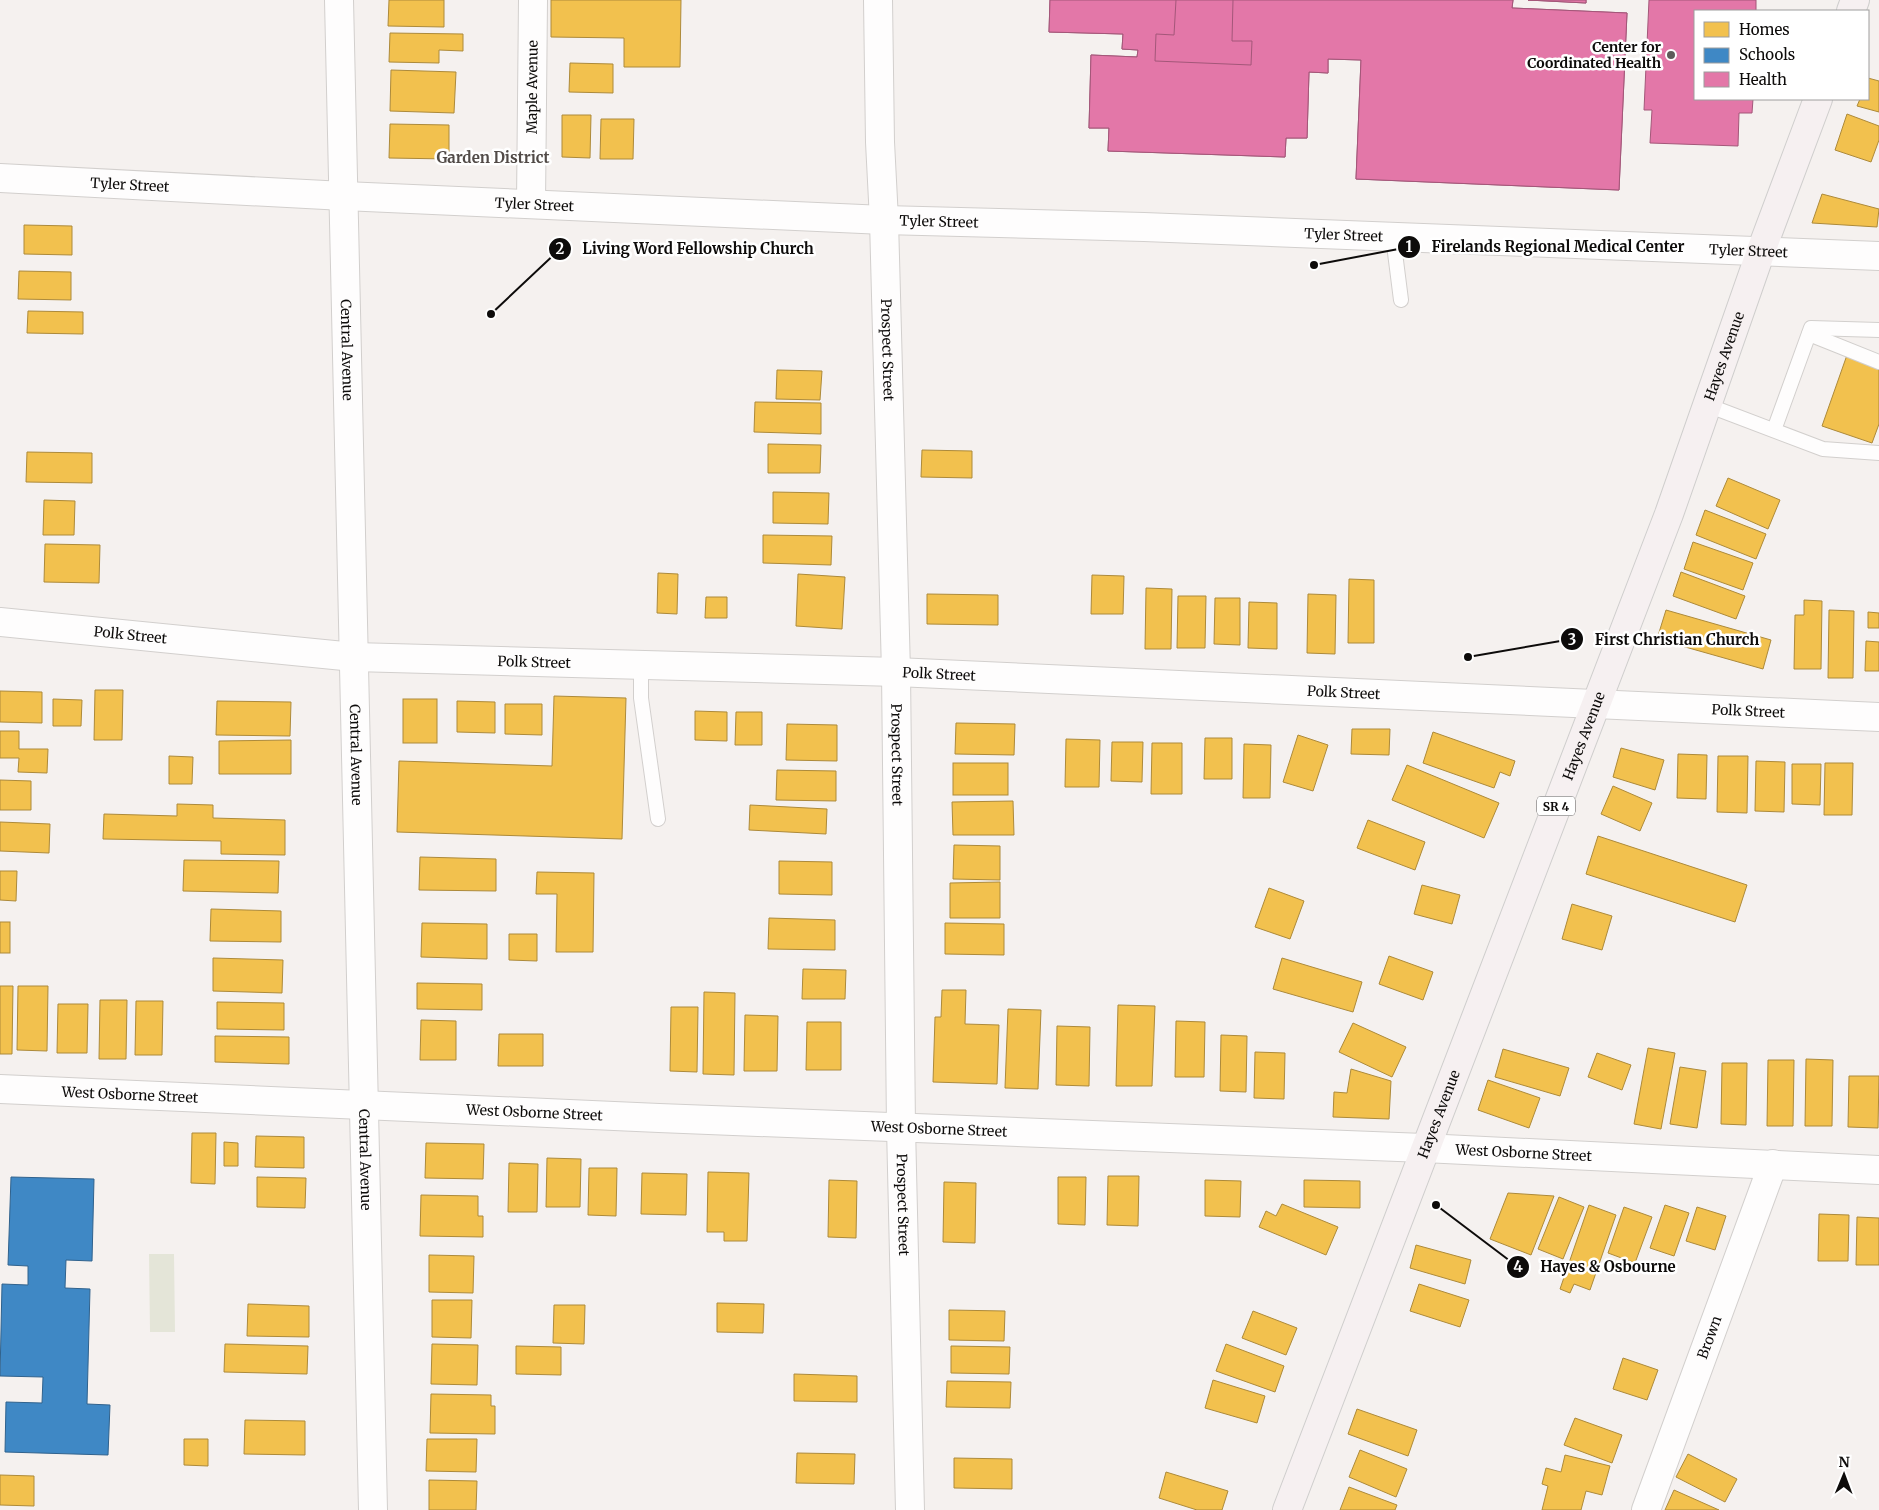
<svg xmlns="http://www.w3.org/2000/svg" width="1879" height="1510" viewBox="0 0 1879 1510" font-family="Merriweather,serif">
  <rect width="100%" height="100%" fill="#f5f1ef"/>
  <path fill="#e4e5d8" d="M149,1254H174L175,1332H150Z"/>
  <g fill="#f2c14e" stroke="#ad8a3a">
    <path d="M389,0H444V27L388,26Z"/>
    <path d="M551,0H681L680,67H624V38L551,37Z"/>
    <path d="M390,33L463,34V51L439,50V63L389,62Z"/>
    <path d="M570,63L613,64V93L569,92Z"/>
    <path d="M391,70L456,72L454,113L390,111Z"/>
    <path d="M1868,78L1879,81V112L1857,106L1860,99H1868Z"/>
    <path d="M1847,114L1879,126V140L1871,162L1835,150Z"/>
    <path d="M562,115H591L590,158L562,157Z"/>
    <path d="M601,119H634L633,159H600Z"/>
    <path d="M390,124L449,125V159L389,158Z"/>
    <path d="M1822,194L1879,209L1877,227L1812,223Z"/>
    <path d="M24,225L72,226V255L24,254Z"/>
    <path d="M19,271L71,272V300L18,299Z"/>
    <path d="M28,311L83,312V334L27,333Z"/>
    <path d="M1847,355L1879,367V424L1872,443L1822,426Z"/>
    <path d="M777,370L822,371L820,400L776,399Z"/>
    <path d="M755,402L821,403V434L754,432Z"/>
    <path d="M768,444L821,445L820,473H768Z"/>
    <path d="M922,450L972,451V478L921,477Z"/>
    <path d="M27,452L92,453V483L26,482Z"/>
    <path d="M1728,478L1780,500L1768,529L1716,506Z"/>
    <path d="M773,492L829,493L828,524L773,523Z"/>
    <path d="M44,500L75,501L74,535H43Z"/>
    <path d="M1705,510L1766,534L1756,559L1696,535Z"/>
    <path d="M763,535L832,536L831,565L763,563Z"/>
    <path d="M1693,542L1753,563L1743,590L1684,569Z"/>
    <path d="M45,544L100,545L99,583L44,582Z"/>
    <path d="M1681,572L1745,596L1736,619L1673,596Z"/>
    <path d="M658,573L678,574L677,614L657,613Z"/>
    <path d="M798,574L845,577L842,629L796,626Z"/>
    <path d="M1092,575L1124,576L1123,614H1091Z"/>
    <path d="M1349,579L1374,580V643H1348Z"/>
    <path d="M1146,588L1172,589L1171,649H1145Z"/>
    <path d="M927,594L998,595V625L927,624Z"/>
    <path d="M1308,594L1336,595L1335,654L1307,653Z"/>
    <path d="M1178,596H1206L1205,648H1177Z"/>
    <path d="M706,597H727V618H705Z"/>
    <path d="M1215,598H1240V645L1214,644Z"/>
    <path d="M1804,600L1822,601L1821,669H1794L1795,615H1804Z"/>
    <path d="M1249,602L1277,603V649L1248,648Z"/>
    <path d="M1666,610L1771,640L1763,669L1657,639Z"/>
    <path d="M1829,610L1854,611L1853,678H1828Z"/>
    <path d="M1868,612L1879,613V628H1868Z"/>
    <path d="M1866,641L1879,642V671H1865Z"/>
    <path d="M95,690H123L122,740H94Z"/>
    <path d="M0,691L42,692V723L0,722Z"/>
    <path d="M554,696L626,698L622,839L397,832L399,761L552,766Z"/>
    <path d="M53,699L82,700L81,726H53Z"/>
    <rect x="403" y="699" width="34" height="44"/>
    <path d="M217,701L291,702L290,736L216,735Z"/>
    <path d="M457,701L495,702V733L457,732Z"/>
    <path d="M505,704H542V735L505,734Z"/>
    <path d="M695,711L727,712V741L695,740Z"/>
    <path d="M736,712H762V745H735Z"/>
    <path d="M956,723L1015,724L1014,755L955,754Z"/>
    <path d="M787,724L837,725V761L786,760Z"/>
    <path d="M1352,729H1390L1389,755L1351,754Z"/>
    <path d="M0,731H19V749H48L47,773L18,772L19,758H0Z"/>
    <path d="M1433,732L1515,761L1510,776L1500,772L1494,788L1423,763Z"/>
    <path d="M1298,735L1328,745L1313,791L1283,782Z"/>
    <path d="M1205,738H1232V779H1204Z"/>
    <path d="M1066,739L1100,740L1099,787H1065Z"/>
    <path d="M291,740V774H219V741Z"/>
    <path d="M1112,742H1143L1142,782L1111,781Z"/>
    <path d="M1152,743H1182V794H1151Z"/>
    <path d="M1244,744L1271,745L1270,798H1243Z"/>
    <path d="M1621,748L1664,760L1655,790L1613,777Z"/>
    <path d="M1678,754L1707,755L1706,799L1677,798Z"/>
    <path d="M169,756L193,757L192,784H169Z"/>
    <path d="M1718,756H1748L1747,813L1717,812Z"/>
    <path d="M1756,761L1785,762L1784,812L1755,811Z"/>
    <rect x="953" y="763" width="55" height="32"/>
    <path d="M1825,763H1853L1852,815H1824Z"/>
    <path d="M1792,764H1821L1820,805L1792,804Z"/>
    <path d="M1407,765L1499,803L1484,838L1392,800Z"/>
    <path d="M777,770L836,771V801L776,800Z"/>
    <path d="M0,780L31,781V810H0Z"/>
    <path d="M1613,786L1652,803L1640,831L1601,814Z"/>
    <path d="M1013,801L1014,835H953L952,802Z"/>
    <path d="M177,804L213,805V818L285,820V855L221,854V841L103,839L104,814L177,816Z"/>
    <path d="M750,805L827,809L826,834L749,830Z"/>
    <path d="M1368,820L1425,842L1415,870L1357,848Z"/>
    <path d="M0,822L50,824L49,853L0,851Z"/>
    <path d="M1598,836L1747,885L1735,922L1586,874Z"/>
    <path d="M954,845L1000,846V880L953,879Z"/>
    <path d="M420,857L496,859V891L419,890Z"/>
    <path d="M184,860L279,861L278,893L183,891Z"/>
    <path d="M779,861L832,862V895L779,894Z"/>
    <path d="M0,871H17L16,901L0,900Z"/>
    <path d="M537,872L594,873L593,952H556L557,894H536Z"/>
    <path d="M1000,882V918H950V883Z"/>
    <path d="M1422,885L1460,895L1452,924L1414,914Z"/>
    <path d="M1269,888L1304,901L1290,939L1255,927Z"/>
    <path d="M1572,904L1612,916L1602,950L1562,939Z"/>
    <path d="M211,909L281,911V942L210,941Z"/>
    <path d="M769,918L835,920V950L768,949Z"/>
    <rect x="0" y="922" width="10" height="31"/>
    <path d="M422,923L487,924V959L421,957Z"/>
    <path d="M945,923L1004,924V955L945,954Z"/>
    <path d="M509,934H537V961L509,960Z"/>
    <path d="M1389,956L1433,972L1423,1000L1379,984Z"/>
    <path d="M213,958L283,960L282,993L213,991Z"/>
    <path d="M1282,958L1362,982L1353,1012L1273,989Z"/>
    <path d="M803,969L846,970L845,999H802Z"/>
    <path d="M417,983L482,984V1010L417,1009Z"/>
    <path d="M0,986H13L12,1054H0Z"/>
    <path d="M18,986H48L47,1051L17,1050Z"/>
    <path d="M942,990H966L965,1024L999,1025L997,1084L933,1082L935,1017H941Z"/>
    <path d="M704,992L735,993L734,1075L703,1074Z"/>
    <path d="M100,1000H127L126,1059H99Z"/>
    <path d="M136,1001H163L162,1055H135Z"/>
    <path d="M217,1002L284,1003V1030L217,1029Z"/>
    <path d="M58,1004H88L87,1053H57Z"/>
    <path d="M1118,1005L1155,1006L1152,1086H1116Z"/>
    <path d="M671,1007H698L697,1072L670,1071Z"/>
    <path d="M1008,1009L1041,1010L1038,1089L1005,1088Z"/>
    <path d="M745,1015L778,1016L777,1071H744Z"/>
    <path d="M421,1020L456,1021V1060H420Z"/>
    <path d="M1176,1021L1205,1022L1204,1077H1175Z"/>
    <path d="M807,1022H841V1070H806Z"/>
    <path d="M1353,1023L1406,1047L1392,1077L1339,1052Z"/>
    <path d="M1057,1026L1090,1027L1089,1086L1056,1085Z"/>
    <path d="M499,1034H543V1066H498Z"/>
    <path d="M1221,1035L1247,1036L1246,1092L1220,1091Z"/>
    <path d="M215,1036L289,1037V1064L215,1062Z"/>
    <path d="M1648,1048L1675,1053L1661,1129L1634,1124Z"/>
    <path d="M1503,1049L1569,1068L1560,1096L1495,1077Z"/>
    <path d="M1255,1052L1285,1053L1284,1099L1254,1098Z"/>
    <path d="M1597,1053L1631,1065L1622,1090L1588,1077Z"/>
    <path d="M1806,1059L1833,1060L1832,1126H1805Z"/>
    <path d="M1768,1060H1794L1793,1126H1767Z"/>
    <path d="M1722,1063H1747L1746,1125L1721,1124Z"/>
    <path d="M1680,1067L1706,1071L1697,1128L1670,1124Z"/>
    <path d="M1351,1069L1391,1081L1389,1119L1333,1117L1334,1092L1347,1093Z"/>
    <path d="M1849,1076H1879L1878,1128L1848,1127Z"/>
    <path d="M1488,1080L1540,1098L1529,1128L1478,1110Z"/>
    <path d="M192,1133H216L215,1184L191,1183Z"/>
    <path d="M256,1136L304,1137V1168L255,1167Z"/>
    <path d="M224,1142L238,1143V1166H224Z"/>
    <path d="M426,1143L484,1144L483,1179L425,1178Z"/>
    <path d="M547,1158L581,1159L580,1207H546Z"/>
    <path d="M509,1163L538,1164L537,1212H508Z"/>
    <path d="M589,1168H617L616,1216L588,1215Z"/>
    <path d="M708,1172L749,1173L747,1241H724V1232H707Z"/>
    <path d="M642,1173L687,1174L686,1215L641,1214Z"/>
    <path d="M1108,1176H1139L1138,1226L1107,1225Z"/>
    <path d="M257,1177L306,1178L305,1208L257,1207Z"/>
    <path d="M1058,1177H1086L1085,1225L1058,1224Z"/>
    <path d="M829,1180L857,1181L856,1238L828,1237Z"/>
    <path d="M1205,1180L1241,1181L1240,1217L1205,1216Z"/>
    <path d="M1304,1180L1360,1181V1208L1304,1207Z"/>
    <path d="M944,1182L976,1183L975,1243L943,1242Z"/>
    <path d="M1508,1193L1554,1196L1531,1255L1490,1239Z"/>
    <path d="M421,1195L478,1196V1216H483V1237L420,1236Z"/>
    <path d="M1559,1197L1584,1207L1563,1259L1538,1249Z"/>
    <path d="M1282,1204L1338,1227L1326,1255L1259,1227L1266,1211L1276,1216Z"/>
    <path d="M1589,1205L1616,1215L1590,1290L1574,1284L1570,1293L1560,1289Z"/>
    <path d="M1665,1205L1689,1213L1674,1256L1650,1248Z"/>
    <path d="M1624,1207L1652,1217L1635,1263L1608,1253Z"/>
    <path d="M1697,1207L1726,1216L1715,1250L1686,1241Z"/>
    <path d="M1819,1214L1849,1215L1848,1261H1818Z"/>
    <path d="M1857,1217L1879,1218V1265H1856Z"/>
    <path d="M1416,1245L1471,1260L1465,1284L1410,1268Z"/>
    <path d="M429,1255L474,1256L473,1293L429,1292Z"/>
    <path d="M1419,1284L1469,1300L1460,1327L1410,1311Z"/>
    <path d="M432,1300H472L471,1338L432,1337Z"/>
    <path d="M717,1303L764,1304L763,1333L717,1332Z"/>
    <path d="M248,1304L309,1306V1337L247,1336Z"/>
    <path d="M554,1305H585L584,1344L553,1343Z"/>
    <path d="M949,1310L1005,1311L1004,1341L949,1340Z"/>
    <path d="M1253,1311L1297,1328L1286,1355L1242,1338Z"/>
    <path d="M225,1344L308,1346L307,1374L224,1372Z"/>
    <path d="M432,1344L478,1345L477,1385L431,1384Z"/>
    <path d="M1226,1344L1284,1366L1275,1392L1216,1371Z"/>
    <path d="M516,1346L561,1347V1375L516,1374Z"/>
    <path d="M951,1346L1010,1347L1009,1374L951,1373Z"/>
    <path d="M1623,1358L1658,1370L1647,1400L1613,1389Z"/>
    <path d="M794,1374L857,1376V1402L794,1401Z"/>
    <path d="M1213,1380L1265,1396L1257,1423L1205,1408Z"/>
    <path d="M947,1381L1011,1382L1010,1408L946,1407Z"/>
    <path d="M431,1394L491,1395V1406H495V1434L430,1433Z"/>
    <path d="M1357,1409L1417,1430L1408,1456L1348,1434Z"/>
    <path d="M1575,1418L1622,1435L1612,1463L1564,1445Z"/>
    <path d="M245,1420L305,1421V1455L244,1454Z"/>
    <path d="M184,1439H208V1466L184,1465Z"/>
    <path d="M427,1439H477L476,1472L426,1471Z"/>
    <path d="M1360,1450L1407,1469L1396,1497L1349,1477Z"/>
    <path d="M797,1453L855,1454L854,1484L796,1483Z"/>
    <path d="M1688,1454L1737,1479L1725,1502L1676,1477Z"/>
    <path d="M1565,1455L1610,1466L1602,1495L1586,1491L1581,1510H1542L1548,1486L1542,1484L1546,1468L1561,1472Z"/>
    <path d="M954,1458L1012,1459V1489L954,1488Z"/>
    <path d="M1166,1472L1228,1491L1222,1510H1197L1159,1498Z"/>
    <path d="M0,1475L34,1476V1506L0,1505Z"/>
    <path d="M429,1480L477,1481L476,1510H429Z"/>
    <path d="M1349,1487L1397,1505L1395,1510H1340Z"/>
    <path d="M1674,1490L1719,1510H1665Z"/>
  </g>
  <path fill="#3f88c5" stroke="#30628d" d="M11,1177L94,1179L92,1261L66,1260L65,1288L90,1289L87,1404L110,1405L108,1455L5,1452L6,1402L42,1403L43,1377L0,1376L2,1284L28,1285V1266L8,1265Z"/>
  <g fill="#e377a8" stroke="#a35779">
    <path d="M1050,0H1176L1174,35L1156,34L1155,61L1251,65L1252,41H1232L1233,0H1513L1512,8L1627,13L1619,190L1356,179L1361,60L1328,59V73L1309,72L1307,138H1286L1285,157L1108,151L1109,128H1089L1091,55L1137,57L1138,50L1122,49L1123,34L1049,32Z"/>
    <path d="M1050,0H1513L1512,8L1627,13L1619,190L1356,179L1361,60L1328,59V73L1309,72L1307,138H1286L1285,157L1108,151L1109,128H1089L1091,55L1137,57L1138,50L1122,49L1123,34L1049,32Z"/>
    <path d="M1176,0H1233L1232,41H1252L1251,65L1155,61L1156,34L1174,35Z"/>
    <path d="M1528,0H1586V3Z"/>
    <path d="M1528,0H1586V3Z"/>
    <path d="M1649,0H1756V11H1695V99H1753L1752,113H1739L1738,146L1650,143L1652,110H1644Z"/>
  </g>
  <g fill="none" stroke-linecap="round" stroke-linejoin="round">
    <defs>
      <g id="service">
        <path d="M1393,237L1401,300"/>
        <path d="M1809,334L1879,362"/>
        <path d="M1707,405L1823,449L1879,453"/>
        <path d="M1774,430L1811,328L1879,330"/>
        <path d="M641,665V698L658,819"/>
      </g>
      <g id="minor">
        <path id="s1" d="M878,0L880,142L884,220L896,672L901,1127L910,1510"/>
        <path id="s2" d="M0,178L344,196L884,220L1144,227L1879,256"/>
        <path id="s3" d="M531,203L533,0"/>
        <path id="s4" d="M0,622L354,657L896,672L1879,717"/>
        <path id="s5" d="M0,1089L659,1118L1424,1148L1879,1170"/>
        <path id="s6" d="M1646,1510L1773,1164"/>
      </g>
      <g id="tertiary">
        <path id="s7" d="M339,0L373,1510"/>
      </g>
      <g id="primary">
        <path d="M1851,11L1855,0"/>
        <path id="s8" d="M1287,1510L1669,514L1761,251L1818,99"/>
      </g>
    </defs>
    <use href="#service" stroke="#d2cfcd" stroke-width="16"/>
    <use href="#minor" stroke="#d2cfcd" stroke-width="30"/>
    <use href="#tertiary" stroke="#d2cfcd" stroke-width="30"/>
    <use href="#primary" stroke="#cfcecd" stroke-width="30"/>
    <use href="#service" stroke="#fefdfd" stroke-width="14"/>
    <use href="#minor" stroke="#fefdfd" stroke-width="28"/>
    <use href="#tertiary" stroke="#fefdfd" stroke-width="28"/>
    <use href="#primary" stroke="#f6f0f1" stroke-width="28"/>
  </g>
  <circle fill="#5e5c5a" stroke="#fff" stroke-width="2" cx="1671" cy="55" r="5"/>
  <g text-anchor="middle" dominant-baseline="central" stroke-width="5" stroke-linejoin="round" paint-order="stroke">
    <rect fill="#fff" stroke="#565454" stroke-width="1" x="1537" y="796.5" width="38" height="19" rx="4"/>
    <g font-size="12" font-weight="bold" fill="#0d0b0a">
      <text x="1556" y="806">SR 4</text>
    </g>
    <g font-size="14" font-weight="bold" fill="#0d0b0a" stroke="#fff" text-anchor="end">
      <text x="1661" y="47">Center for<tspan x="1661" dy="16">Coordinated Health</tspan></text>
    </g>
    <g font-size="14" fill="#0d0b0a" stroke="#fff">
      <text stroke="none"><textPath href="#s3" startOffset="116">Maple Avenue</textPath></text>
      <text stroke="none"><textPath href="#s2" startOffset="130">Tyler Street</textPath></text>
      <text stroke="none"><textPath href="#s2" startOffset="535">Tyler Street</textPath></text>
      <text stroke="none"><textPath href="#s2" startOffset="940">Tyler Street</textPath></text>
      <text stroke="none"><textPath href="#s2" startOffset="1345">Tyler Street</textPath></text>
      <text stroke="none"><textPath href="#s2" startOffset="1750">Tyler Street</textPath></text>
      <text stroke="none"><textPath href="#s7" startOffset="350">Central Avenue</textPath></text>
      <text stroke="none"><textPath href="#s1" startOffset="350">Prospect Street</textPath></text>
      <text stroke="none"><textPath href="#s8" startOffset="1234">Hayes Avenue</textPath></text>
      <text stroke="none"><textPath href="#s4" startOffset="131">Polk Street</textPath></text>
      <text stroke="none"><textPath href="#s4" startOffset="536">Polk Street</textPath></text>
      <text stroke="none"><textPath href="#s4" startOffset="941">Polk Street</textPath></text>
      <text stroke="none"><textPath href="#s4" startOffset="1346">Polk Street</textPath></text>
      <text stroke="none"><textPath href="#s4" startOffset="1751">Polk Street</textPath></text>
      <text stroke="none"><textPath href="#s8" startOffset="829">Hayes Avenue</textPath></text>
      <text stroke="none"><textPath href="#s7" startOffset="755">Central Avenue</textPath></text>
      <text stroke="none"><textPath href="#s1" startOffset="755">Prospect Street</textPath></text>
      <text stroke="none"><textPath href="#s5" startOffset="130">West Osborne Street</textPath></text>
      <text stroke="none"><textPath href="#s5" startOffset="535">West Osborne Street</textPath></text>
      <text stroke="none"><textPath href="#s8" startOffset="424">Hayes Avenue</textPath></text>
      <text stroke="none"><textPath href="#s5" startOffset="940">West Osborne Street</textPath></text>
      <text stroke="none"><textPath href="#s5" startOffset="1525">West Osborne Street</textPath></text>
      <text stroke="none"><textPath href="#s7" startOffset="1160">Central Avenue</textPath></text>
      <text stroke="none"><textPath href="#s1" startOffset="1205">Prospect Street</textPath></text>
      <text stroke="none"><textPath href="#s6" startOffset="184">Brown</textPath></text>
    </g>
    <g font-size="15" font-weight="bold" fill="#514a47" stroke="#fff">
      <text x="493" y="157">Garden District</text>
    </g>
  </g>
  <path fill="none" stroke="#0d0b0a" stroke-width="2" d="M1314 265L1409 247M491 314L560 249M1468 657L1572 639M1436 1205L1518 1267"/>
  <g fill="#0d0b0a" stroke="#fff" stroke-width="2">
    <circle cx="1314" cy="265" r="5"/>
    <circle cx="491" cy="314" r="5"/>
    <circle cx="1468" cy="657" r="5"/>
    <circle cx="1436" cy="1205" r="5"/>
    <circle cx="1409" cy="247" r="12"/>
    <circle cx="560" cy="249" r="12"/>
    <circle cx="1572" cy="639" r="12"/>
    <circle cx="1518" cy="1267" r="12"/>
  </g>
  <g font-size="15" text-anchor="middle" font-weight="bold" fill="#fff">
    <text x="1409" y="252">1</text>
    <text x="560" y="254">2</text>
    <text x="1572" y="645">3</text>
    <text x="1518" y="1272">4</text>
  </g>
  <g font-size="15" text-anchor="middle" font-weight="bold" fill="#0d0b0a" stroke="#fff" stroke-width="5" stroke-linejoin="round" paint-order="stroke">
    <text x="1558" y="252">Firelands Regional Medical Center</text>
    <text x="698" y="254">Living Word Fellowship Church</text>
    <text x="1677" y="645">First Christian Church</text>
    <text x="1608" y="1272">Hayes &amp; Osbourne</text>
  </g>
  <rect x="1694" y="10" width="175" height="90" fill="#ffffff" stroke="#9e9d9d"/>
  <rect x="1704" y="22" width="25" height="15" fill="#f2c14e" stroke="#9e9d9d"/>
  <text x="1739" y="35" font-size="15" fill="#0d0b0a">Homes</text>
  <rect x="1704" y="48" width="25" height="15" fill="#3f88c5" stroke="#9e9d9d"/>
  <text x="1739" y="60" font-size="15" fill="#0d0b0a">Schools</text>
  <rect x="1704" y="72" width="25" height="15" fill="#e377a8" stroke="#9e9d9d"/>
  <text x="1739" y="85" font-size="15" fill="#0d0b0a">Health</text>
  <g transform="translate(1844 1475) rotate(1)" stroke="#ffffff" stroke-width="4" paint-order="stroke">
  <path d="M0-4L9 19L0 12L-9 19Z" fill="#0d0b0a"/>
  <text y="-8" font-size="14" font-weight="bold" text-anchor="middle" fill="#0d0b0a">N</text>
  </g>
</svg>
